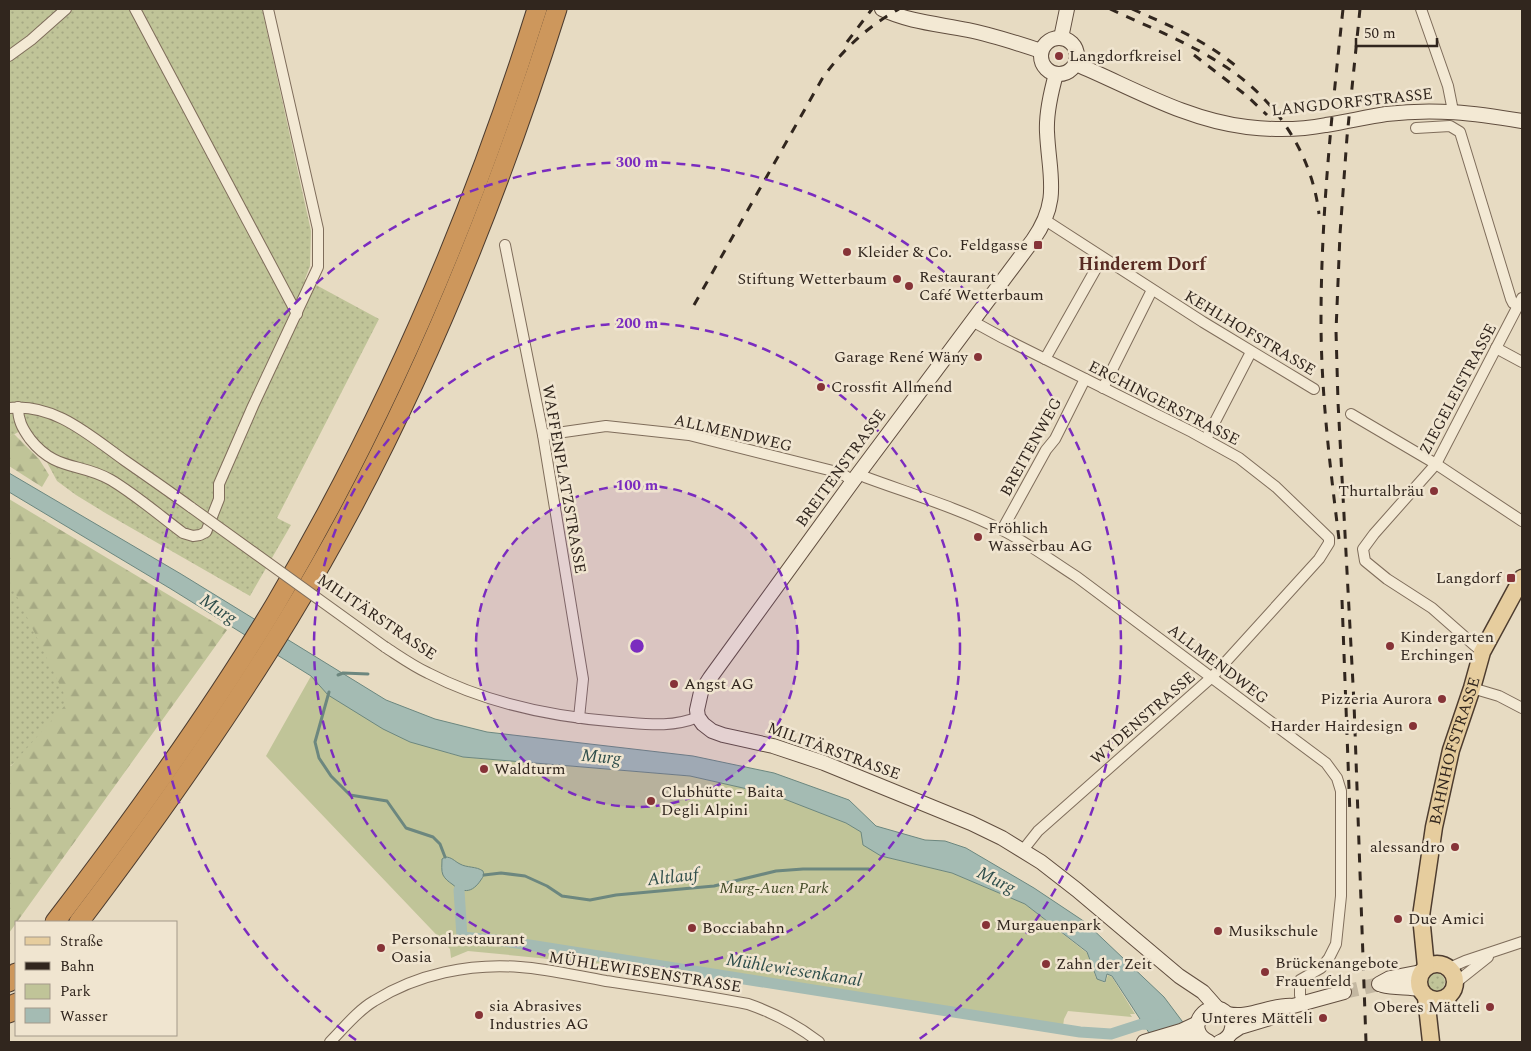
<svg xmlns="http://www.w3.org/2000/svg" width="1531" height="1051" viewBox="0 0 1531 1051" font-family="Spectral,serif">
  <defs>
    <pattern id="grass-dots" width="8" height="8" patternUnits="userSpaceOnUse" patternTransform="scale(1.25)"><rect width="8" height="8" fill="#c0c498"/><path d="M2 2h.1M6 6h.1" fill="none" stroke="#a5a883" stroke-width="1.8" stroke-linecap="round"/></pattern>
    <pattern id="forest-firs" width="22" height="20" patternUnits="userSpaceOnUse" patternTransform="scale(1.25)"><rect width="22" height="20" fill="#c0c498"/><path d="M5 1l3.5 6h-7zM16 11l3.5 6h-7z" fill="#a5a883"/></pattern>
  </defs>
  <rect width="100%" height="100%" fill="#e7dbc2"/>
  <g fill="url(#grass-dots)">
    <path d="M9,9H262L311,231L310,266L305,279L379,319L277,518L291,525L250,596L107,514L76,495L57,481L28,427L9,437Z"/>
    <path d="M9,572L84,709L10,766L9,765Z"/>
    <circle cx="1436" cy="982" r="9"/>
  </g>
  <g fill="url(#forest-firs)">
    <path d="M14,434L39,459L49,475L42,487L9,466V437Z"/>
    <path d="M9,499L227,630L9,933V765L11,766L68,702L9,580Z"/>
  </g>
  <path fill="#c0c498" d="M311,676L448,753L463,757L690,776L775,795L846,823L862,832L881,856L952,873L1025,904L1087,953L1096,978L1105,983L1108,975L1112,977L1135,1014H1130L1132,1017L1068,1011L1064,1019L1062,1033L1047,1028L775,981L468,951L451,958L450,949L266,756Z"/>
  <g fill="#a4bbb3" stroke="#6c877f">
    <path d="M9,473L181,574L386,700L435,719L487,732L693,756L774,773L849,800L876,826L925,840L945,841L966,848L1034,888L1085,922L1164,997L1185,1025L1155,1042L1112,976L1107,974L1105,982L1097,979L1087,952L1025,904L952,873L881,856L863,845L861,832L846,823L774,795L690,776L463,757L410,742L383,729L328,695L311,676L171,589L9,492Z"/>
    <path d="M445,857C452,857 454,861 460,864C467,868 476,866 483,871L484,875C476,889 467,897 452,884C449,882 445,879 443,875C441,871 442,864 442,859Z"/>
  </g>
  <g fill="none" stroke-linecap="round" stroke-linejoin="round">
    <g stroke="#6c877f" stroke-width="3">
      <path d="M338,675L343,673L368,674"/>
      <path d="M329,692L315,742L319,758L331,776L350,795L387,801L406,828L433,837L440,844L445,857"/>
      <path d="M484,875L501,873L525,876L547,886L562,896L590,900L616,895L714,886L776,871L803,869H869"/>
    </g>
    <path stroke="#a4bbb3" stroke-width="11" d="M459,890L462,937L504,941L1080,1032L1111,1034L1142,1024L1157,1025"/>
    <path stroke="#c3b7a1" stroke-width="14" stroke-dasharray="14 7" stroke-linecap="butt" d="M1344,992L1379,984"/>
    <defs>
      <g id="street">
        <path d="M135,9L297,314"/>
        <path d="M1421,9L1448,86L1453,111"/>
        <path d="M9,56L31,40L66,9"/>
        <path d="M1416,128L1450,126L1460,132L1511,299L1513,303L1518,306"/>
        <path d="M1045,220L1203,322L1314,389"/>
        <path d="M505,245L543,435L583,679L579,718"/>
        <path d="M972,321L1003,338L1192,432L1239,458L1276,487L1329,538V543L1319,559L1212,677L1038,831L1023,850"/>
        <path d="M1496,348L1522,362"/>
        <path d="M1045,359L1102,258"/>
        <path d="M1103,388L1152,290"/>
        <path d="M18,407C18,420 22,428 30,439C56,472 80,462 111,480C136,495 159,515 183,533L193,536L200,535L206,532L219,499V484L253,406L318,267V229L268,9"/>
        <path d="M9,408C54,403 89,435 124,460C147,476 170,492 192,508"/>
        <path d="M1351,414L1436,464L1522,521"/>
        <path d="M543,435L606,426L689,435L841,473L853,481"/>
        <path d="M1206,439L1251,352"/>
        <path d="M859,473L865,477C911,494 958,508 1002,530C1028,543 1052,561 1077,577L1326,763L1337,778L1341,791V896L1336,944L1329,958L1321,968L1300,980V995L1302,1003"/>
        <path d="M1002,530L1046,450L1055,439L1085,379"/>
        <path d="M385,647C399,656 413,666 428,673C488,704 552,717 619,722C646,724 672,728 698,717"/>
        <path d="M1482,652L1432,608L1387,579L1365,561L1363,549L1374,534L1436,464L1522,298"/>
        <path d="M1472,688L1499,696L1522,708"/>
        <path d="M1449,968L1465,961L1522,942"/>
        <path d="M1454,984L1488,957"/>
        <path d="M330,1042C344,1028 357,1011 374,1001C417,974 470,963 520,967C549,969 577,976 606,981C653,988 701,995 748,1004C774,1013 797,1025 819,1042"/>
      </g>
      <g id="secondary">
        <path d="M882,9C909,22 939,24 968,30C993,35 1017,43 1041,51"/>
        <circle cx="1059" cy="56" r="18"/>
        <path d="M1061,38L1067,9"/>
        <path d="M1076,64C1131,87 1186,120 1247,127C1273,130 1300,130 1326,125C1346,122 1366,117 1386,114C1435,108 1474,113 1522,121"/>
        <path d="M1056,74C1051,92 1046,113 1047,132C1049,176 1061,200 1033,240L853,481L710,678L701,692L697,710L698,717L703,724L712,731L723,735L773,746L824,763L971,823L1002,838L1041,862L1077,890L1179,976L1203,992L1218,1009"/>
        <path d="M1379,984L1390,978L1421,972"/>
        <path d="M1382,985C1394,988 1407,987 1420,989"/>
        <path d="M1228,1014C1250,1019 1271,1004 1293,1006L1344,992"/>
        <path d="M1231,1033L1240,1027L1270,1018"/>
        <path d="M1144,1042L1181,1031L1198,1023"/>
        <path d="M1170,1042L1202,1038"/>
        <path d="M1209,1042C1181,1028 1210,995 1227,1014C1231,1017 1233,1023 1232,1028C1231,1035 1226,1040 1220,1042"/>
      </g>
      <g id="primary">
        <circle cx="1437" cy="982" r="18"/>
        <path id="s1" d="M1426,967L1421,916L1434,827L1451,750L1472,688L1482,652L1522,578"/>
        <path d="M1426,997L1431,1042"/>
      </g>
      <g id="highway">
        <path d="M55,922C133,820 209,715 275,605C386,417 472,217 537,9"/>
        <path d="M79,922C153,824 225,723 289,618C405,428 490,221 557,9"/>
        <path d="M9,982L16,973"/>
        <path d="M9,1013L16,1003"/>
      </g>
    </defs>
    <use href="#street" stroke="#7f6d5b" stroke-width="12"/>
    <use href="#secondary" stroke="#614e3f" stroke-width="16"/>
    <use href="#primary" stroke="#4d3c2f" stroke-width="19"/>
    <use href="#highway" stroke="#4d3c2f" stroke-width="21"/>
    <use href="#street" stroke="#f3e9d4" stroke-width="10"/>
    <use href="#secondary" stroke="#f3e9d4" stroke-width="14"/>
    <use href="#primary" stroke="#e6cd9e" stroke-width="16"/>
    <use href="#highway" stroke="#cd975c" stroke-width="19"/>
    <g stroke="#31261e" stroke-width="3" stroke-dasharray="9 9" stroke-linecap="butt">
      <path d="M1110,9C1147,26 1189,43 1223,65C1275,98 1312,153 1319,214"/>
      <path d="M1132,9C1170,26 1203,39 1236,66"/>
      <path d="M1360,9L1347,137L1340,234L1336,331L1338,402L1354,703L1366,1042"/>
      <path d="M847,42L872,9"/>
      <path d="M1194,55L1247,96L1267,115"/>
      <path d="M694,305L822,79C842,50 868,26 899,9"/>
      <path d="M1339,539C1330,466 1321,393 1321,320C1321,215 1332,112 1343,9"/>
      <path d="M1342,600L1350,815"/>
    </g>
    <defs>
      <path id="street-bridge" d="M192,508L385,647"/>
    </defs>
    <use href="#street-bridge" stroke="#7f6d5b" stroke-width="12" stroke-linecap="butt"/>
    <use href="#street-bridge" stroke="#f3e9d4" stroke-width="10"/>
  </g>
  <circle cx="637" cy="646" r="161" fill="#7b2cbf" fill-opacity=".12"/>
  <g fill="none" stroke="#7b2cbf" stroke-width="2.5" stroke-dasharray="9 6">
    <circle cx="637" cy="646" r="161"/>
    <circle cx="637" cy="646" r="323"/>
    <path d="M356 1040A484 484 0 1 1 918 1040"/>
  </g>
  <g fill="#863337" stroke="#f0e5d0" stroke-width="2">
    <circle cx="1059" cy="56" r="5"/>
    <rect x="1033" y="240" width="10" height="10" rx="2.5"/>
    <circle cx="847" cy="252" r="5"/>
    <circle cx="897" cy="279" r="5"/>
    <circle cx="909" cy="286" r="5"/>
    <circle cx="978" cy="357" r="5"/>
    <circle cx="821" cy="387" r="5"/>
    <circle cx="1434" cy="491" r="5"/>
    <circle cx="978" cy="537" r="5"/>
    <rect x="1506" y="573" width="10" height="10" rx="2.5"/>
    <circle cx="1390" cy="646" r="5"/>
    <circle cx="674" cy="684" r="5"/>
    <circle cx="1442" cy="699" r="5"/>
    <circle cx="1413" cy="726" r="5"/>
    <circle cx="484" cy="769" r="5"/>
    <circle cx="651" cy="801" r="5"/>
    <circle cx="1455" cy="847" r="5"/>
    <circle cx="1398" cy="919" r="5"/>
    <circle cx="986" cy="925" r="5"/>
    <circle cx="692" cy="928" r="5"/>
    <circle cx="1218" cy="931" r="5"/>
    <circle cx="381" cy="948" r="5"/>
    <circle cx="1046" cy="964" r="5"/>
    <circle cx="1265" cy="972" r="5"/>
    <circle cx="1490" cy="1007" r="5"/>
    <circle cx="479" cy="1015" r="5"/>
    <circle cx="1323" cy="1018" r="5"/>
  </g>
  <g text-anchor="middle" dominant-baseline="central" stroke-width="5" stroke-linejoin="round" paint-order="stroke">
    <g font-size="16" fill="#31261e" stroke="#f0e5d0" text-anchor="start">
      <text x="1069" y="56">Langdorfkreisel</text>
      <text x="1028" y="245" text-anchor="end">Feldgasse</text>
      <text x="857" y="252">Kleider &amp; Co.</text>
      <text x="919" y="277">Restaurant<tspan x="919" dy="18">Café Wetterbaum</tspan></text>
      <text x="887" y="279" text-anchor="end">Stiftung Wetterbaum</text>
      <text x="968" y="357" text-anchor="end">Garage René Wäny</text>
      <text x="831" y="387">Crossfit Allmend</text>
      <text x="1424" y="491" text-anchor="end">Thurtalbräu</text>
      <text x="988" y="528">Fröhlich<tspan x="988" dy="18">Wasserbau AG</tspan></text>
      <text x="1501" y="578" text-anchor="end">Langdorf</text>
      <text x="1400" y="637">Kindergarten<tspan x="1400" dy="18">Erchingen</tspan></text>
      <text x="684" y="684">Angst AG</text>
      <text x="1432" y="699" text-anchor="end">Pizzeria Aurora</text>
      <text x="1403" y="726" text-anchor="end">Harder Hairdesign</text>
      <text x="494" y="769">Waldturm</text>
      <text x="661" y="792">Clubhütte - Baita<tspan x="661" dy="18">Degli Alpini</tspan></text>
      <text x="1445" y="847" text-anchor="end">alessandro</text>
      <text x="1408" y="919">Due Amici</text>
      <text x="996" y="925">Murgauenpark</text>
      <text x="702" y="928">Bocciabahn</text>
      <text x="1228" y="931">Musikschule</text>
      <text x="391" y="939">Personalrestaurant<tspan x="391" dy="18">Oasia</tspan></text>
      <text x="1275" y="963">Brückenangebote<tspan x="1275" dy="18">Frauenfeld</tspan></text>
      <text x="1056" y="964">Zahn der Zeit</text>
      <text x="489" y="1006">sia Abrasives<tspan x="489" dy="18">Industries AG</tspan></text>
      <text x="1480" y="1007" text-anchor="end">Oberes Mätteli</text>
      <text x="1313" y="1018" text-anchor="end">Unteres Mätteli</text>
    </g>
    <g font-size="16" fill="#31261e" stroke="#f0e5d0">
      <text transform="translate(1352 102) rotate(-6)">LANGDORFSTRASSE</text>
      <text transform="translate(1250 333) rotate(31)">KEHLHOFSTRASSE</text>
      <text transform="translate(1458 389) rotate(-62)">ZIEGELEISTRASSE</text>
      <text transform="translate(1164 403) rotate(27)">ERCHINGERSTRASSE</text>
      <text transform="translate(733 433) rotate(13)">ALLMENDWEG</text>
      <text transform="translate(1031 447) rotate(-61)">BREITENWEG</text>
      <text transform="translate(841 468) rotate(-54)">BREITENSTRASSE</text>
      <text transform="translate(564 479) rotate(80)">WAFFENPLATZSTRASSE</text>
      <text transform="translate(377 617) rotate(34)">MILITÄRSTRASSE</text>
      <text transform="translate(1218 664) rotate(37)">ALLMENDWEG</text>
      <text transform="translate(1143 718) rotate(-41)">WYDENSTRASSE</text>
      <text transform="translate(834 751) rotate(20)">MILITÄRSTRASSE</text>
      <text stroke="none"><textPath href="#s1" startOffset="220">BAHNHOFSTRASSE</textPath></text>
      <text transform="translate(645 972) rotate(9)">MÜHLEWIESENSTRASSE</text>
    </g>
    <g font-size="16" font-style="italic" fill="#434a27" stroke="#f0e5d0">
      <text x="774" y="888">Murg-Auen Park</text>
    </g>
    <g font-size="18" font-weight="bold" fill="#582b23" stroke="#f0e5d0">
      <text x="1142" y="264">Hinderem Dorf</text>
    </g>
    <g font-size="18" font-style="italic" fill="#2f4e4b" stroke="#f0e5d0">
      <text transform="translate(218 609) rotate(33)">Murg</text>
      <text transform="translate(601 757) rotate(5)">Murg</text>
      <text transform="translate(673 877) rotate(-6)">Altlauf</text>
      <text transform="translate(996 880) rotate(26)">Murg</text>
      <text transform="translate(794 970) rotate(9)">Mühlewiesenkanal</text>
    </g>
  </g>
  <circle cx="637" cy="646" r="8" fill="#7b2cbf" stroke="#f0e5d0" stroke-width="2.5"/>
  <g font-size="15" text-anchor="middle" font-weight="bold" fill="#7b2cbf" stroke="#f0e5d0" stroke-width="5" stroke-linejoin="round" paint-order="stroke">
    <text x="637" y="167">300 m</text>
    <text x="637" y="328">200 m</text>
    <text x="637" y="490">100 m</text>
  </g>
  <rect width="1531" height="1051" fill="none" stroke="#31261e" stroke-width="20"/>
  <rect x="15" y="921" width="162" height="115" fill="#f0e5d0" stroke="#a49989"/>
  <rect x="25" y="937" width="25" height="8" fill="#e6cd9e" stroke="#a49989"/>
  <text x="60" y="946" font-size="15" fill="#31261e">Straße</text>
  <rect x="25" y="962" width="25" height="8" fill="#31261e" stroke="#a49989"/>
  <text x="60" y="971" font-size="15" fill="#31261e">Bahn</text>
  <rect x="25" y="984" width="25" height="15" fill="#c0c498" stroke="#a49989"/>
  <text x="60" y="996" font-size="15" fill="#31261e">Park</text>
  <rect x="25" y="1008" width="25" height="15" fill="#a4bbb3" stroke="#a49989"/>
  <text x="60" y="1021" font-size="15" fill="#31261e">Wasser</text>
  <path d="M1356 38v8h81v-8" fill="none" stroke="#31261e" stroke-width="2.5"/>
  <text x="1364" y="38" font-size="15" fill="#31261e" stroke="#f0e5d0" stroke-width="4" paint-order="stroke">50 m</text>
</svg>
